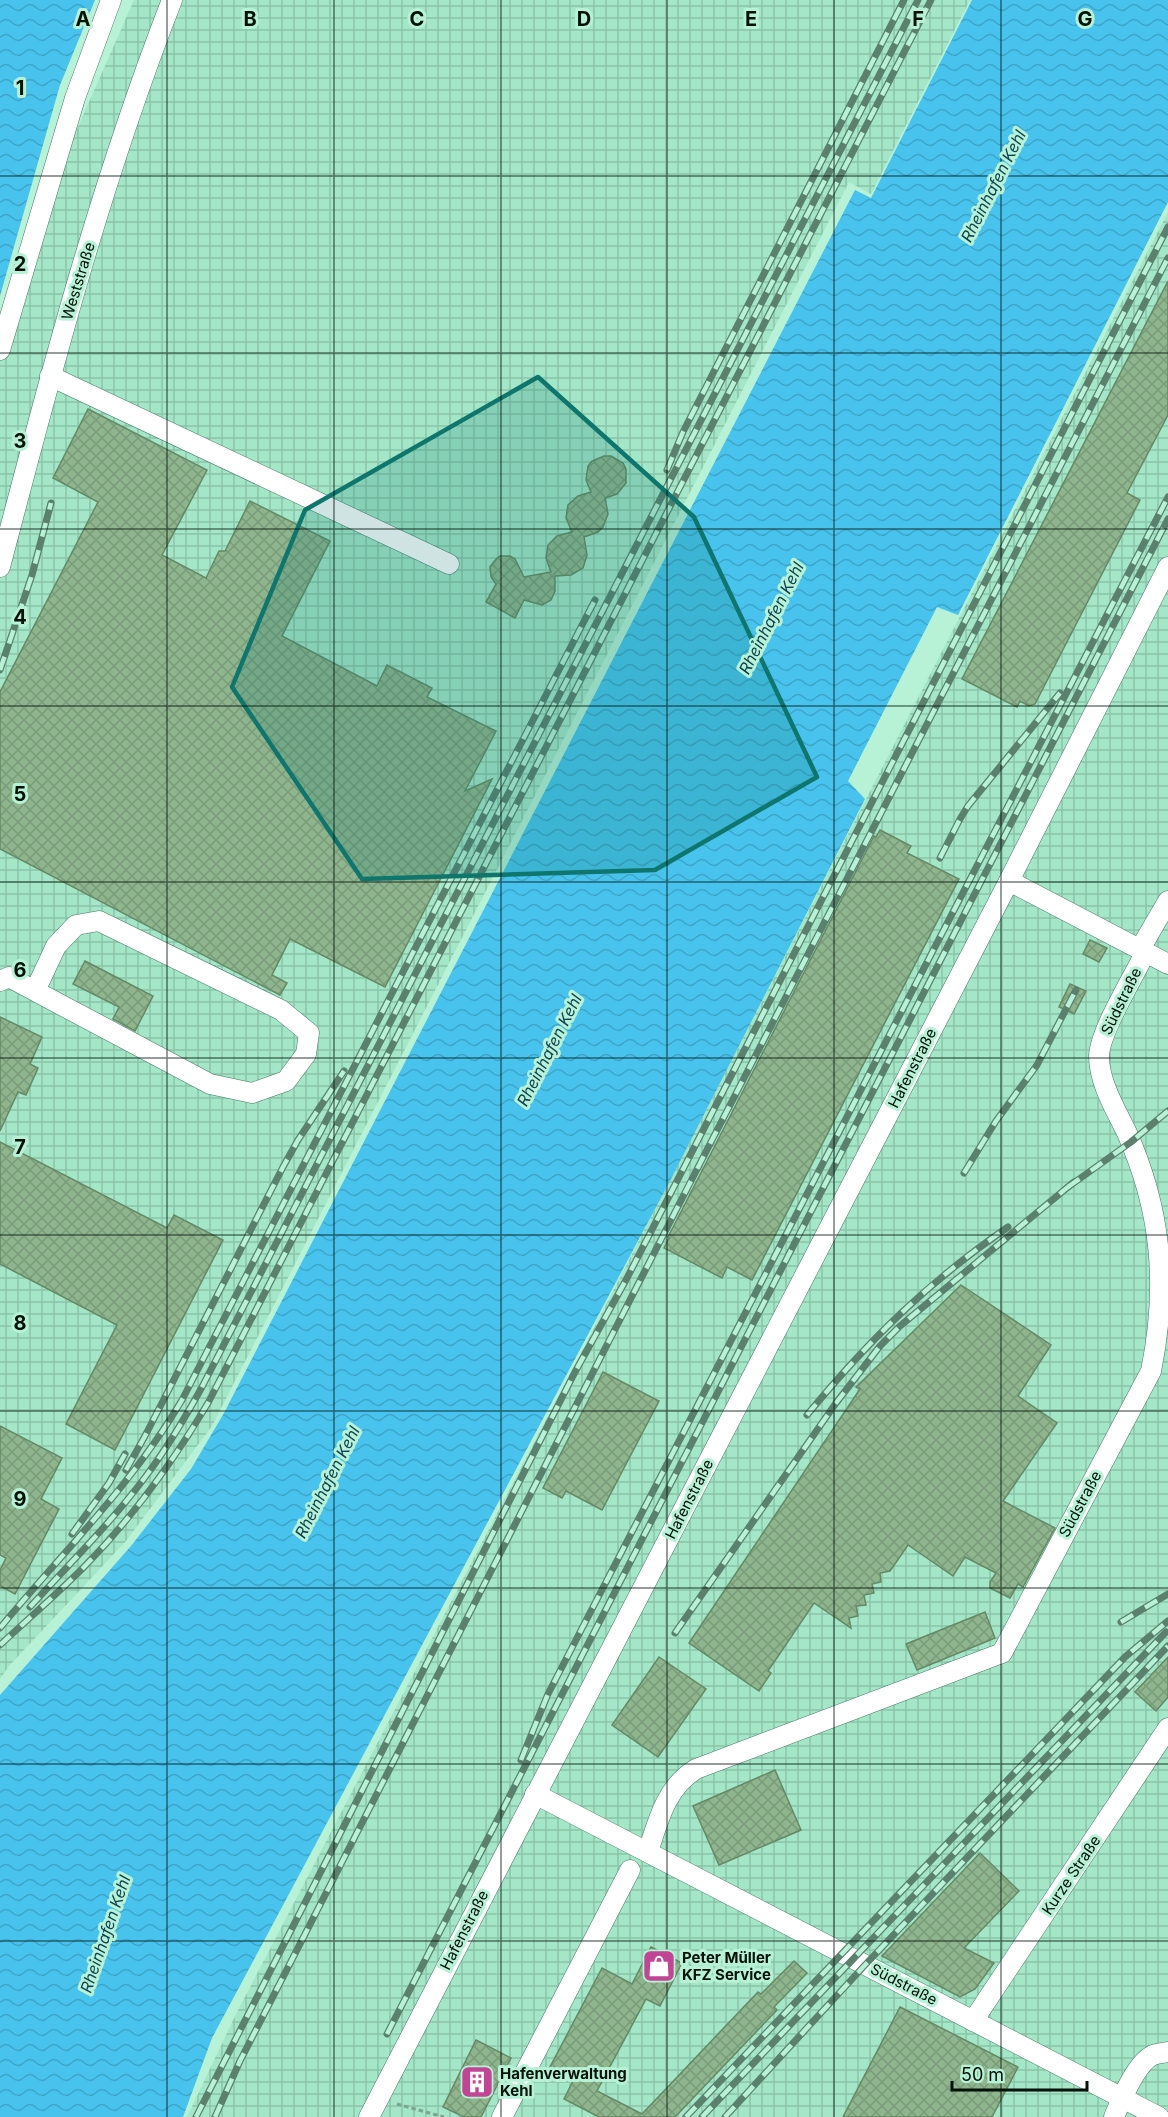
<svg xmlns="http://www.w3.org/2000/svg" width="1168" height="2117" viewBox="0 0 1168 2117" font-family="Inter,sans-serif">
  <defs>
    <pattern id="industrial-grid" width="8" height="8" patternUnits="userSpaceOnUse" patternTransform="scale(1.5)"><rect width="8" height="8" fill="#a3e6c8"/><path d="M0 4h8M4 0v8" fill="none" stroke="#8bc4aa"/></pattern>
    <pattern id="water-waves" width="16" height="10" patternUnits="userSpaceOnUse" patternTransform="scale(1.5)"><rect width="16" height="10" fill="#48c3ed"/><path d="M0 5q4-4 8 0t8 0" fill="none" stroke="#3da6ca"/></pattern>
    <pattern id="building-cross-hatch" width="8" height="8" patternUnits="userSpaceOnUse" patternTransform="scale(1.5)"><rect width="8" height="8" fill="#8eb58e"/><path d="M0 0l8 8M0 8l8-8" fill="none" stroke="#799b79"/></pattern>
  </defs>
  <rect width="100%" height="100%" fill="#b7f1d6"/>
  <g fill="url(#industrial-grid)">
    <path d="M134,0H970L871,194L849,182L212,1426L126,1541L9,1666L0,1679V318L22,254Z"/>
    <path d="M1168,212V2117H187L236,2014L596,1324Z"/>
  </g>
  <g fill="url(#water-waves)">
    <path d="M0,0H95L60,85L0,296Z"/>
    <path d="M972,0H1168V202L958,615L937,607L848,781L865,799L670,1181L212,2038L183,2117H0V1695L131,1546L191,1469L224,1413L855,190L871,198Z"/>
  </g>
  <g fill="url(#building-cross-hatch)" stroke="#648964" stroke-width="1.5">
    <path d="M1168,281V415L1127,493L1140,500L1035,704L1029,706L1020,701L1017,707L962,679Z"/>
    <path d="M88,409L207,470L162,555L206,578L219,551H225L250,501L330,541L282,636L377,686L387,665L432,688L427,697L496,731L465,791L492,779L385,987L290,939L272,975L287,983L280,995L0,849V692L98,502L53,478Z"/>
    <path d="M604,456H611L623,463L626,469V483L617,494L605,498L608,514L603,527L598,532L584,537L587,555L583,568L571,575L555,576V591L551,600L542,605L524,600L515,618L486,602L496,584L491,577L490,567L496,559L500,556H510L515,559L524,577L551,572L546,558L548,545L557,536L572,532L566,518L568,505L578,496L591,492L586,480L588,466L592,461Z"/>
    <path d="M880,830L911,846L907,853L959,879L752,1280L727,1267L722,1278L664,1248L669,1238L668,1237L874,836L876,837Z"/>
    <path d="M1090,940L1107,948L1099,962L1083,954Z"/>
    <path d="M85,961L153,996L135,1031L113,1019L119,1007L73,984Z"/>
    <path d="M1070,984L1086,991L1074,1014L1059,1007Z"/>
    <path d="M0,1017L42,1037L30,1064L38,1068L26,1095L18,1092L0,1131Z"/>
    <path d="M0,1142L167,1228L174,1215L223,1240L115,1450L66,1424L117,1325L0,1264Z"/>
    <path d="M961,1285L1051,1345L1018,1396L1057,1423L1003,1501L1055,1528L1023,1587L1018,1584L1010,1598L990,1588V1582L996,1573L965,1557L953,1576L908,1545L890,1571L880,1573L881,1582L872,1584L874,1593L864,1595L866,1605L856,1606L858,1616L849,1618L851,1628L814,1603L768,1671L771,1673L759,1691L689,1643L860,1389L856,1387Z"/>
    <path d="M603,1372L659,1401L602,1510L566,1491L562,1498L543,1488Z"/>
    <path d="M0,1426L62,1458L41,1499L59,1509L15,1594L0,1586V1570L6,1558L0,1555Z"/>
    <path d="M985,1612L995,1638L917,1670L906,1644Z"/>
    <path d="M659,1657L706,1689L658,1757L612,1725Z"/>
    <path d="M1168,1657V1697L1156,1711L1135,1692Z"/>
    <path d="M775,1770L801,1830L719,1865L693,1806Z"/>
    <path d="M980,1853L1019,1891L964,1948L994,1963L975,1989L960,1997L882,1956Z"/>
    <path d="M651,1947L682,1963L660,2006L646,1999L597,2091L642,2114L758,1992L761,1994L794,1961L807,1973L774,2007L777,2010L675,2117H599L564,2099L574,2079L550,2067L602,1968L632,1984Z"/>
    <path d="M900,2007L1018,2067L992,2117H843Z"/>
    <path d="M476,2040L511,2058L481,2117H464L443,2107Z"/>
  </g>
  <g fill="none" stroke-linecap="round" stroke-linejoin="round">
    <defs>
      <g id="minor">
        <path d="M0,350L75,98L111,0"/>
        <path d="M50,376L449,564"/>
        <path d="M0,567C50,376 100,184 172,0"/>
        <path d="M1009,881L1168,964"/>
        <path d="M1140,949L1168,901"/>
        <path d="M0,981L9,977L35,991L210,1084L252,1093L286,1081L306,1054L309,1033L281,1010L99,921L76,925L56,946L35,991"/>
        <path d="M535,1794L1159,2117"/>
        <path d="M648,1852C658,1821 666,1787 696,1769L1002,1653L1151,1371C1168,1287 1162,1212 1127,1133C1116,1110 1099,1083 1099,1056C1100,1031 1133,978 1145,953"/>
        <path d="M973,2021L1168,1728"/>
        <path d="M369,2117L1009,881L1168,567"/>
        <path d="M502,2117L630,1870"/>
        <path d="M1114,2117C1121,2100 1136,2063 1153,2055C1158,2053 1164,2053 1168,2052"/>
      </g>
    </defs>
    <use href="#minor" stroke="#437a63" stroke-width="21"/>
    <g stroke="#7aa691" stroke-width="3" stroke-dasharray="4.5 3" stroke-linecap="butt">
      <path d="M397,2104L444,2117"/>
      <path d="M460,2117V2115"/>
    </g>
    <use href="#minor" stroke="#fff" stroke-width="20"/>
    <defs>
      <g id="rail">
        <path d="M667,470L683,432L904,0"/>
        <path d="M0,670L32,575L51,503"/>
        <path d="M940,858L960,819L968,806L1060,693"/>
        <path d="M964,1173L996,1121L1037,1065L1076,990"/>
        <path d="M1068,1187L1131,1142L1168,1111"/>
        <path d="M807,1415C869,1340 927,1283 1008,1227"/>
        <path d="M126,1470L145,1436L283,1167L298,1140L344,1071"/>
        <path d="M72,1534L109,1483L125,1454"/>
        <path d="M30,1607C69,1564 111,1523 146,1476C167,1448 185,1418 202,1387L918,0"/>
        <path d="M1121,1622L1168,1594"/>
        <path d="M0,1628C62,1553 132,1485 182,1400L595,600"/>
        <path d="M675,1633L836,1403L880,1346L900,1326L1074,1182"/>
        <path d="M0,1645C28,1619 57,1594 84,1567C132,1518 173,1462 208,1403L931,0"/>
        <path d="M521,1760L548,1694L1168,497"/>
        <path d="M387,2034L1168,519"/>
        <path d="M196,2117L575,1372L626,1280L1168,227"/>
        <path d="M215,2117L240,2061L712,1140L1168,258"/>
        <path d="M686,2117L1125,1657L1168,1621"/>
        <path d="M702,2117L1166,1632"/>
        <path d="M725,2117L865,1965L1168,1646"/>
      </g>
    </defs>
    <use href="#rail" stroke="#5b806e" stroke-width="7"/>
    <use href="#rail" stroke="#b7f1d6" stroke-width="4.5" stroke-dasharray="14" stroke-linecap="butt"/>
  </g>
  <path fill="#0f766e" fill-opacity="0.2" stroke="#0f766e" stroke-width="4.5" stroke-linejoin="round" d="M538,377L694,517L817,777L655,870L362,879L232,687L305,510Z"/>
  <path fill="none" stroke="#001108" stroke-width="1.5" stroke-opacity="0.55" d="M167,0V2117M334,0V2117M501,0V2117M667,0V2117M834,0V2117M1001,0V2117M0,176H1168M0,353H1168M0,529H1168M0,706H1168M0,882H1168M0,1058H1168M0,1235H1168M0,1411H1168M0,1588H1168M0,1764H1168M0,1941H1168"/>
  <defs>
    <symbol id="shop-square" viewBox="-11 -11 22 22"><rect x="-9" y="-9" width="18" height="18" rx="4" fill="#c14594" stroke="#b7f1d6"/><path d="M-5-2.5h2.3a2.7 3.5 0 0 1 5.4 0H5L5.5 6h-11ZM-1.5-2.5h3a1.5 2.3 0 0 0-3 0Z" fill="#fff"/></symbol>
    <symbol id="building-square" viewBox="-11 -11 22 22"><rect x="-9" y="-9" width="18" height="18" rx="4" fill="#c14594" stroke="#b7f1d6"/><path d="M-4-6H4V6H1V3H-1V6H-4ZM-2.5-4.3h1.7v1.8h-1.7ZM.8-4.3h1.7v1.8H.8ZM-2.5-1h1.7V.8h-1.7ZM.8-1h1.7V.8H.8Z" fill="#fff"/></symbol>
  </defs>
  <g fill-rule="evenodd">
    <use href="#shop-square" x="640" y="1947" width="38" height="38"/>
    <use href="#building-square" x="458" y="2063" width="38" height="38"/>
  </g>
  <g text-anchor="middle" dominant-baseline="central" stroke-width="6" stroke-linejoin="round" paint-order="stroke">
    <g font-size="15" fill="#001108" stroke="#b7f1d6">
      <text transform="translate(78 281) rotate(-73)">Weststraße</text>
      <text transform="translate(1121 1001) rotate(-64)">Südstraße</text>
      <text transform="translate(912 1068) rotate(-63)">Hafenstraße</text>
      <text transform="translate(689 1499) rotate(-63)">Hafenstraße</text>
      <text transform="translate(1080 1504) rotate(-62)">Südstraße</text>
      <text transform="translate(1071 1875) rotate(-56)">Kurze Straße</text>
      <text transform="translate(464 1930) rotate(-63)">Hafenstraße</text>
      <text transform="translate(904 1984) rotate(27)">Südstraße</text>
    </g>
    <g font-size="15" font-weight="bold" fill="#001108" stroke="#b7f1d6" text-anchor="start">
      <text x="682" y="1957">Peter Müller<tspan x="682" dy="17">KFZ Service</tspan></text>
      <text x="500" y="2073">Hafenverwaltung<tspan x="500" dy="17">Kehl</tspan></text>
    </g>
    <g font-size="16" font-style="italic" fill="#0d4254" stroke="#b7f1d6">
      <text transform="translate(993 186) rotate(-63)">Rheinhafen Kehl</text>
      <text transform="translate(771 618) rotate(-63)">Rheinhafen Kehl</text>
      <text transform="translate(549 1050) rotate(-63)">Rheinhafen Kehl</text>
      <text transform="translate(327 1482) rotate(-63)">Rheinhafen Kehl</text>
      <text transform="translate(105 1934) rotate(-71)">Rheinhafen Kehl</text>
    </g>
  </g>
  <g font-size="20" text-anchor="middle" font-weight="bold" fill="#001108" stroke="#b7f1d6" stroke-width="6" stroke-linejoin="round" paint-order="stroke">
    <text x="83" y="26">A</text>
    <text x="250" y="26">B</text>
    <text x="417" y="26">C</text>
    <text x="584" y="26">D</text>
    <text x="751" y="26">E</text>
    <text x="918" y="26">F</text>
    <text x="1085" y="26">G</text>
    <text x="20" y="95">1</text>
    <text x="20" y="271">2</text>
    <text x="20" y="448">3</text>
    <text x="20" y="624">4</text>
    <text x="20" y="801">5</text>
    <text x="20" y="977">6</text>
    <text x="20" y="1154">7</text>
    <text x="20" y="1330">8</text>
    <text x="20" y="1506">9</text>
  </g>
  <path d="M952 2081v9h135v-9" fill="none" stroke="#001108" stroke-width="3"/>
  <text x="961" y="2081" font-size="18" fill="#001108" stroke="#b7f1d6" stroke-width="4.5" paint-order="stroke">50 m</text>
</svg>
